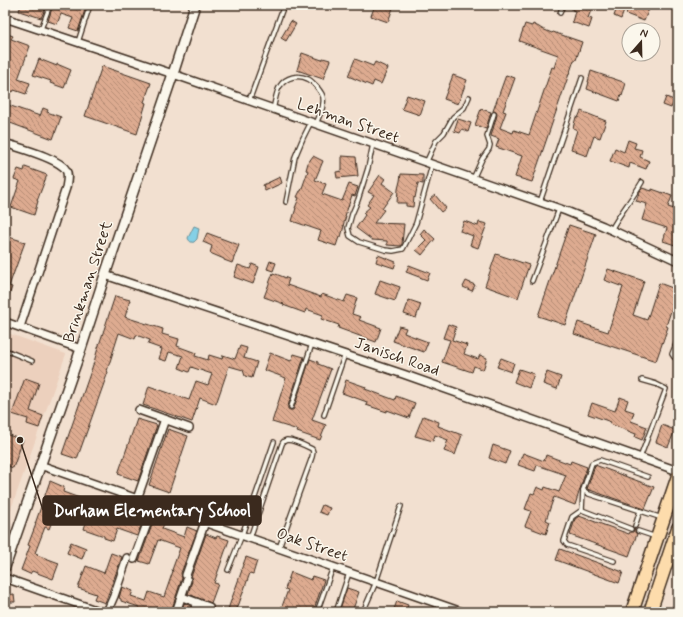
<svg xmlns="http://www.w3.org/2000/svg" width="683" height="617" viewBox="0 0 683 617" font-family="Mynerve,sans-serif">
  <defs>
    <pattern id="water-ripples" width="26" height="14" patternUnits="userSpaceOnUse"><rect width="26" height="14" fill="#85d0e6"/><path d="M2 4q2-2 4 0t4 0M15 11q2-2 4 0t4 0" fill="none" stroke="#74b3c5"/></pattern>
    <pattern id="building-back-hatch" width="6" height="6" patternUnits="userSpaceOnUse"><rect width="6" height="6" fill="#ddab90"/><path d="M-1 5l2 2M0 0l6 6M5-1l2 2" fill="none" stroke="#b48b75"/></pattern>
  </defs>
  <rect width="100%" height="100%" fill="#f2e0d0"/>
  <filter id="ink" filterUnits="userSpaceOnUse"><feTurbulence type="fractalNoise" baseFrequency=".025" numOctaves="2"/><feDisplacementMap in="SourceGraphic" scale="8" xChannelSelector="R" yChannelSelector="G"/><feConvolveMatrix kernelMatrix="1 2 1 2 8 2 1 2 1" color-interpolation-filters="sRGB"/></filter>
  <g filter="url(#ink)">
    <path fill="#ecd0bd" d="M5,332L66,354L5,526Z"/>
    <path fill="url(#water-ripples)" stroke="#678e96" d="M194,226L199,228L197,239L194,242C191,243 189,241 188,238Z"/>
    <g fill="url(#building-back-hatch)" stroke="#3b2a1e">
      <path d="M21,5H47L41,18L19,11Z"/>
      <path d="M53,5H80L86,7L78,31L69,28L73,18L61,14L57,24L48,21Z"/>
      <path d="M375,5H394L388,22L371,16Z"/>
      <path d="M573,5H593L588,18L592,19L589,28L572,22L575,11L572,10Z"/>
      <path d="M618,5L625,8L621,19L614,16Z"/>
      <path d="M629,5H638L649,9L644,21L626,14Z"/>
      <path d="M291,21L296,24L286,41L281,38Z"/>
      <path d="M525,24L532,26L533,24L539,27L542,29L552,33L553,32L582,42L576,60H574L570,72V71L532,182L515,177L522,156L496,147L499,139L491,136L497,115L496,112L493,111L506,75L515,78L503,111L506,112L500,128L513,133L514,130L529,135L552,67L554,68L558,55L519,41Z"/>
      <path d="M5,33L13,36L11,39L30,46L18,79L30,83L26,94L14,90L13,92L5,89Z"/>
      <path d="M302,53L322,60L323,58L330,60L323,79L297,70Z"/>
      <path d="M39,59L57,66V64L71,70L64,88L50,83L51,81L33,75Z"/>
      <path d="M355,59L373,66L375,62L388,68L381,84L374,81L372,86L348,76Z"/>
      <path d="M102,66L151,83L144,102L146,103L137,134L85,116Z"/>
      <path d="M591,71L626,83L622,96L621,95L619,101L587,89L589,82H588Z"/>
      <path d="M453,75L467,80L458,104L444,99Z"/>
      <path d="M407,95L425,101L420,115L402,109Z"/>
      <path d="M666,97L674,100L671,108L663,105Z"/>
      <path d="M5,104L40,116L43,108L48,110L47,112L61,117L53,139L5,121Z"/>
      <path d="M481,109L491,112L486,129L475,125Z"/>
      <path d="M581,111L606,121L600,138L594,136L587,156L576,152L577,151L571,149L577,130L573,128L576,117L578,118Z"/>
      <path d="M458,119L471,123L468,132L462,129L460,133L454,131Z"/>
      <path d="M628,140L636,143L634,148L642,150L640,157L649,161L646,169L630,163L629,168L610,161L615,148L624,152Z"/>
      <path d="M313,156L323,161L315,180L326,184L322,194L342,201L349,184L358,187L355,196L352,195L345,216H346L343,226H344L341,237H339L336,246L318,240L321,231L292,221L296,208H295L299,198L297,197L300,191H301L308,171L306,170L308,163Z"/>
      <path d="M342,156L356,157L358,176L337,178L336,172L342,171Z"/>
      <path d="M25,167L47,175L37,201H38L34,215L11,207L20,181L14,179L18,169L24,171Z"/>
      <path d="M401,174L423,175V184L418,183L415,198L414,197L413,207L406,206V203H397L398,189L400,181Z"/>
      <path d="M380,175L385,179L382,183L394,192L382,209L384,210L374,223L404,224L402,244L401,246L387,245V241L372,240L356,228L365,215L363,213L370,207L367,205L374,195L368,192Z"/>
      <path d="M280,177L282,183L265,191L263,185Z"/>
      <path d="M642,188L652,191V189L672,196L668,207L678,210V246L663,241L667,228L642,220L647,204L636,201L639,193Z"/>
      <path d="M435,195L446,208L441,212L430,199Z"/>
      <path d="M464,221L478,226L479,222L487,224L478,248L470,245L473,236L460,231Z"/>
      <path d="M569,225L596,234L565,325L538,316Z"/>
      <path d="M424,229L435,239L422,255L416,250L426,240L420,234Z"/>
      <path d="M207,233L239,245L232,263L224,260V259L210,253L212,246L203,242Z"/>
      <path d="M9,237L25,242L9,286L12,287L6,304L5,303V265L8,257L5,256V250Z"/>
      <path d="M496,254L529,265L518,298L485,286Z"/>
      <path d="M378,255L396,262L394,268L376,262Z"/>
      <path d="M270,261L276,263L273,271L267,269Z"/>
      <path d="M252,264L259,267L253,284L234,277L238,265L250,269Z"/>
      <path d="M409,265L430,273L427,280L406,272Z"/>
      <path d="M608,269L644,281L633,315L647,320L659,283L678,290L666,326L668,327L656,361L574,334L578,322L608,332L623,287L604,280Z"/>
      <path d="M273,273L289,279L287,285L321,297L322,294L344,302L347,295L357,298L352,314L361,317L359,320L381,328L376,342L338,328L339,325L321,319L323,315L306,309L305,313L283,305L284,304L264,297Z"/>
      <path d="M380,280L400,287L395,301L375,294Z"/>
      <path d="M466,281L475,285L472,291L463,287Z"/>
      <path d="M115,296L130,300L125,317L163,329L162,334L179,339L177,346L196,353L195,356L208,360L209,355L222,359L223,355L235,359L240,346L247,348L244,358L257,362L252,378L245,376L243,370L229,366L216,404L200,398L192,422L143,405L149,386L189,400L196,381L208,385L212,374L191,367L189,372L179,368L183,356L169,352L166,361L159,359L162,349L148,344L150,340L136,335L135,339L119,333L107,371L108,372L77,459L62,454L94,362L98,348Z"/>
      <path d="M409,300L421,304L416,318L404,314Z"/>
      <path d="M448,324L456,327L452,340L467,345L464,354L478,359L480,355L487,358L483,370L474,366L472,372L442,362L450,340L443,338Z"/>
      <path d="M399,326L406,328L404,333L428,342L424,352L393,341Z"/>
      <path d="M270,353L291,361L294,354L304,357L288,406V409L290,410H293L294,408L310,359L318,362V364L331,369L312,420L326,425L320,440L297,432L298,430L272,422L286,378L264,370Z"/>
      <path d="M501,358L514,363L511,372L497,367Z"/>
      <path d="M519,369L534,374L529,388L514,382Z"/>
      <path d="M547,372L561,377L557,389L543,384Z"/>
      <path d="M25,378L39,383L30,411L43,416L39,428L27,424L28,419L12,414Z"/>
      <path d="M346,380L366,387L365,389L395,400L396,396L415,403L409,418L387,410V412L366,405L367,402L342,393Z"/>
      <path d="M620,397L628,400L625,409L634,412L631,421L647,427L642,440L635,437L636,434L610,424L611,422L588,414L592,403L615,411Z"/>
      <path d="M423,416L439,422L438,426L462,435L455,455L444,451L448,440L435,435L433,441L415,436Z"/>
      <path d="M137,419L157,425L138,481L118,474Z"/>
      <path d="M662,425L675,430L668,447L656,442Z"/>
      <path d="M168,429L188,436L169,492L149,485Z"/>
      <path d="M5,434L23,440L13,468L5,465Z"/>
      <path d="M493,445L510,451L505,464L489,458Z"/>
      <path d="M523,453L544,461L546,455L570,464L571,461L587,467L575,505L554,497L546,520L550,522L546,534L525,526L531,511L525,509L531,493L534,494L537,487L544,490L545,487L559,492L566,475L537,465L535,471L518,465Z"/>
      <path d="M595,465L654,487L645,509L604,495L587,489Z"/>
      <path d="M50,481L64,487L63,492L85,500V498L91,500L92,498L98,500L97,502L115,509L111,520L125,525L130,513L144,518L137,536L117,529L113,541L104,538V536L84,529L88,516L58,505L49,529L45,527L35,553L38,554L37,555L59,563L53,579L32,571L30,574L21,570L30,546L28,545L36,524H35Z"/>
      <path d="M322,505L330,508L327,515L319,512Z"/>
      <path d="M156,514L166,517L162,529L184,537L187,527L197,531L181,573L182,578L171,612H159L154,610L153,612H146L138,609L139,607L121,601V599L119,598L122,587L133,591L131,596L146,601L149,592L164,597L173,571L172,570L180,548L158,540L149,564L139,561Z"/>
      <path d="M579,516L629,534L630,532H633L634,529H635V532L637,534L629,556L570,535L575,519Z"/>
      <path d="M206,534L216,538L217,536L229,540L214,583L218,584L211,603L188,594L192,581L191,577Z"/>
      <path d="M71,542L86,548L82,559L67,553Z"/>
      <path d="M560,549L623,572L619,583L556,560Z"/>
      <path d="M111,553L122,557L105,603L94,599L96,594L78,588L86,566L104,573Z"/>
      <path d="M246,557L257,561L253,574L250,573L236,612H227L242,570H241Z"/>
      <path d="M291,572L311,580L312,576L324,580L313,612H280L288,590L285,589Z"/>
      <path d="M347,588L359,592L352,612H339Z"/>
      <path d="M14,594L15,602H8L7,595Z"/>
      <path d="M677,594L678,612H671Z"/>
      <path d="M397,601L408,605L406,612H393Z"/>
      <path d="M184,603L191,606L189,612H181Z"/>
    </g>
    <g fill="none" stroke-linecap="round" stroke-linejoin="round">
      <defs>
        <g id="service">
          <path d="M560,13L563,5"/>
          <path d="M41,29L50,5"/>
          <path d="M78,42L90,5"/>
          <path d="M249,101L284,5"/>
          <path d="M273,109C275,103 276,91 280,86C286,77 298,74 308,79C311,80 314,84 317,87C319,90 322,93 323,97C325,106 319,116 316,124"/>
          <path d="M373,144L368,168L358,200L352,214L348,228L350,236L359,242L385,250L393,251L403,249L416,223L432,165"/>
          <path d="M426,163L436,141L444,133L453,117L464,108L469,97"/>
          <path d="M473,179L482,159L489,149L490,145L487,136L494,114"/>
          <path d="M286,202L295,157L303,138L311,122"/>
          <path d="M540,202L582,78"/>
          <path d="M611,230C620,213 632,199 642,182"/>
          <path d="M532,281L559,209"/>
          <path d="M678,339L672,354L674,357L678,359"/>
          <path d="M5,350L32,361"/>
          <path d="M291,407L312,344"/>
          <path d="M324,415L345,354"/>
          <path d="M640,458L666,389L656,384L642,380"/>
          <path d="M583,490L592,463L600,460L648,477"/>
          <path d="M582,510L631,529"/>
          <path d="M635,526L640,511"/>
          <path d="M638,531L656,537"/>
          <path d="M250,538L282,444C283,442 283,441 287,440C293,440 306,446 312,449L313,452L312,457L279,548"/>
          <path d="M614,561L567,545L564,541L572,517L582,510L583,490L589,494L662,518"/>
          <path d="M228,570L242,535L274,442"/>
          <path d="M317,612L333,567"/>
          <path d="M336,612L349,573"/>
          <path d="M363,612L376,582L401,506"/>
        </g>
        <g id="minor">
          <path d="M5,18L173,74L566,211L603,226L678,261"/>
          <path d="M5,143C19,148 59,158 66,170C69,175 67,182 66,188L20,327"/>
          <path d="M105,275L403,374L678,471"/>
          <path d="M5,322L81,349"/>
          <path d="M139,410L189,428"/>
          <path d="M40,465L462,612"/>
          <path d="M137,499L165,419"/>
          <path d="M134,559L154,505"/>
          <path d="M186,575L205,522"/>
          <path d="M5,578L101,612"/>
          <path d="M185,598L209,607"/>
          <path d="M107,612L114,596L127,558"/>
          <path d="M176,612L187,580"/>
          <path d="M194,612L198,603"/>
        </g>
        <path id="tertiary" d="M5,567L81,349L105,275L173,74L195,5"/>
        <g id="primary">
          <path d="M632,612L678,476"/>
          <path d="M650,612L678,528"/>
        </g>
      </defs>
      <use href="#service" stroke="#3b2a1e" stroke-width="6"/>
      <use href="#minor" stroke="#3b2a1e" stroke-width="10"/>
      <use href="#tertiary" stroke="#3b2a1e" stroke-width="12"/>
      <use href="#primary" stroke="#3b2a1e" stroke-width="15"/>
      <use href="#service" stroke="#fbf7ec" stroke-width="3.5"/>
      <use href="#minor" stroke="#fbf7ec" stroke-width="7"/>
      <use href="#tertiary" stroke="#fbf7ec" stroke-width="9"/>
      <use href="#primary" stroke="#fddcac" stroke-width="12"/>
    </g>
  </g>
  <g text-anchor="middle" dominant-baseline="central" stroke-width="3" stroke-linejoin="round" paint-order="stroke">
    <g font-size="16" fill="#3b2a1e" stroke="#fbf7ec">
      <text transform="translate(348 121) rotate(19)">Lehman Street</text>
      <text transform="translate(88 282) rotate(-72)">Brinkman Street</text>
      <text transform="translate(397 357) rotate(19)">Janisch Road</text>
      <text transform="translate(312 545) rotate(19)">Oak Street</text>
    </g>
  </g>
  <path fill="none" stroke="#3b2a1e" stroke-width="1.5" d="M20 440L43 510"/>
  <circle fill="#3b2a1e" stroke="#fbf7ec" stroke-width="1.5" cx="20" cy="440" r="4"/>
  <rect fill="#3b2a1e" stroke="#3b2a1e" stroke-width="1.5" x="43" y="496" width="218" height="29" rx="4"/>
  <g font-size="17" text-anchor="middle" font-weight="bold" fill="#fff">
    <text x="152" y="516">Durham Elementary School</text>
  </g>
  <rect width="683" height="617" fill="none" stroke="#fbf7ec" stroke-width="20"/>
  <rect x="10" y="10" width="663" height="597" fill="none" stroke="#3b2a1e" stroke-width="1.5" filter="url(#ink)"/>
  <g transform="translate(641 42) rotate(20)"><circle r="19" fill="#fbf7ec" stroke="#aea59a"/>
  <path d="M0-3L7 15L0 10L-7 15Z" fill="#3b2a1e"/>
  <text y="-6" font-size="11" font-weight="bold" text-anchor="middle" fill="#3b2a1e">N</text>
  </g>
</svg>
